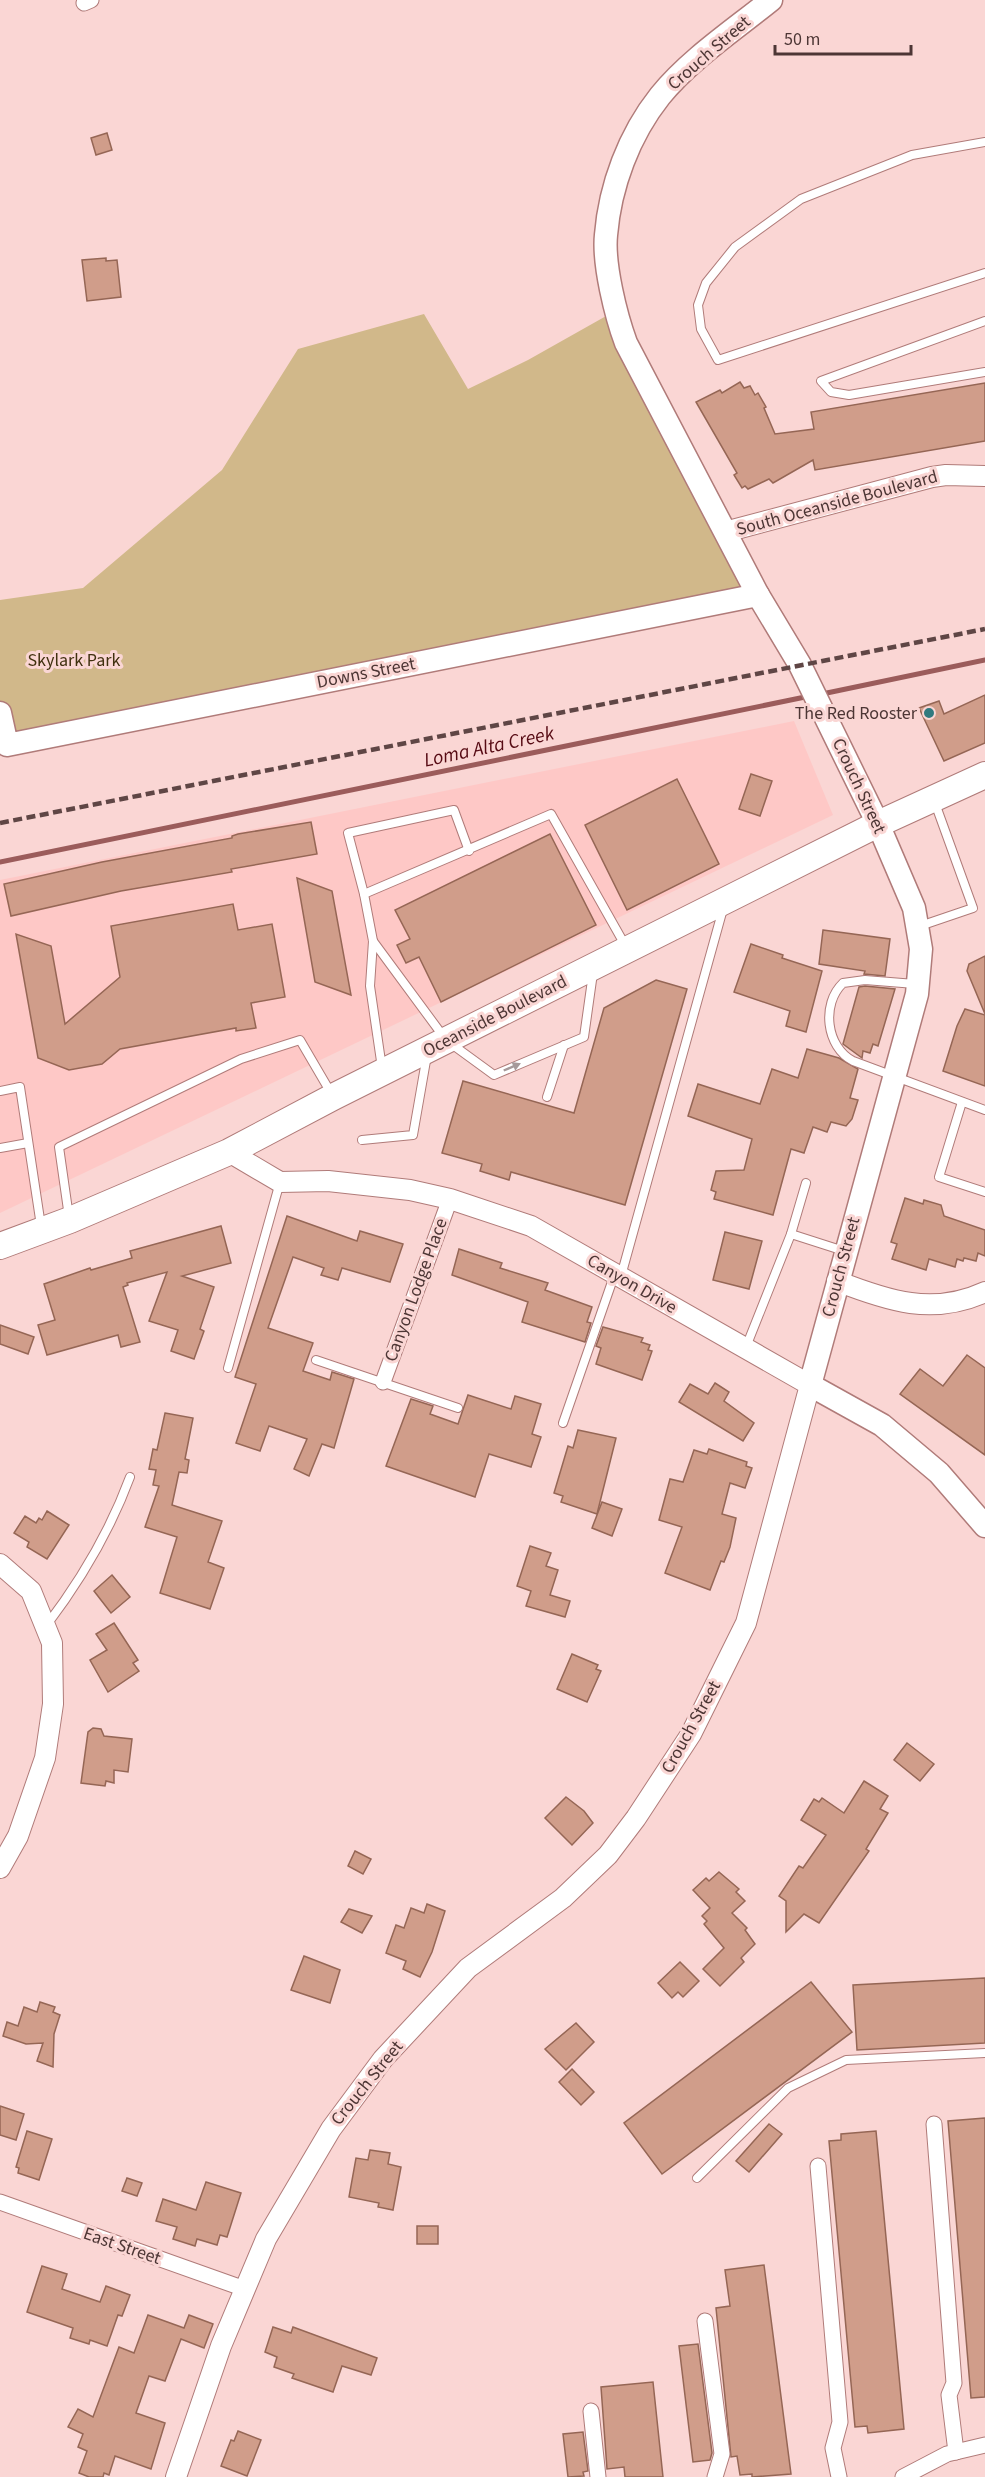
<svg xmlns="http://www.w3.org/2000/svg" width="985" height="2477" viewBox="0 0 985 2477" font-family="'Source Sans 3',sans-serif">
  <rect width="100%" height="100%" fill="#fad6d4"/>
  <path fill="#fec8c6" d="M794,721L833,815L0,1213V880Z"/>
  <path fill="#d1b88a" d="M615,311L758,595L6,746L0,717V600L83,588L222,470L298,349L424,314L468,389L528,360Z"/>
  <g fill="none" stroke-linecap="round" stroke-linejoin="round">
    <g stroke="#9b5c5b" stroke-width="5">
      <path d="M822,694L985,660"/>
      <path d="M0,862L810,696"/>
    </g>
  </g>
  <g fill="#d09d8a" stroke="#956655" stroke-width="1.5">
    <path d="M107,133L112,150L96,155L91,138Z"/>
    <path d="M106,258V261L117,260L121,297L87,301L82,260Z"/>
    <path d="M740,382L744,388L750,386L755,395L758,393L766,407L764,408L775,434L814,429L811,412L985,383V441L815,470L813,460L773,483L769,479L748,489L745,486L742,488L734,475L737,473L696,402L720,390L722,393Z"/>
    <path d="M985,695V743L944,761L919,708L939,701L944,714Z"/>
    <path d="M751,774L772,781L760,816L739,809Z"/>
    <path d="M677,779L719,864L627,910L585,825Z"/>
    <path d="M311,822L317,854L231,869L232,872L121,891L11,916L4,884L102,862L232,838V836L238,834Z"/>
    <path d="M550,834L596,925L441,1002L419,957L406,963L397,945L410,939L395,910Z"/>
    <path d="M297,878L332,891L351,995L315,982Z"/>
    <path d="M233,904L238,930L272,924L285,997L251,1003L256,1028L236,1031V1028L120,1049L102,1064L69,1070L38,1058L16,934L51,946L65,1024L120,977L111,926Z"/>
    <path d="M823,930L890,939L885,976L864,974L865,971L819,964Z"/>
    <path d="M751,944L783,955L782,958L822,971L806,1032L786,1026L790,1011L734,992Z"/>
    <path d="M985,956V1014L967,971L969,964Z"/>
    <path d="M656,980L687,989L625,1205L511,1172L509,1180L480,1171L482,1164L442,1153L463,1081L574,1113L604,1008Z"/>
    <path d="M865,986L895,989L878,1046L873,1044L870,1053L863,1051L862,1058L843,1044L859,987Z"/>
    <path d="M965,1009L985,1015V1086L943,1071L957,1026Z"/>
    <path d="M807,1049L839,1058L858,1069L850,1098L858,1100L852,1119L846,1126L831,1122L827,1132L813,1127L804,1153L791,1149L773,1215L714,1199L716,1192L711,1190L716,1171L744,1170L752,1139L688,1116L698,1084L760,1104L772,1069L798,1078Z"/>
    <path d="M905,1198L923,1204L924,1200L941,1205L944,1216L985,1230V1256L978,1253L976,1261L964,1258L963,1261L957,1259L955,1267L929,1259L926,1270L892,1259L897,1244L891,1242Z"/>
    <path d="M287,1216L357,1241L360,1231L403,1244L390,1282L342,1268L338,1280L321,1275L324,1268L293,1257L268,1328L313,1343L303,1371L330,1380L332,1372L354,1379L334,1448L322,1444L309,1476L294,1469L307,1439L269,1426L260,1451L236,1443L256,1384L235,1377Z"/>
    <path d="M221,1226L231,1263L182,1276L214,1287L200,1329L204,1331L194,1359L171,1351L178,1330L149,1321L167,1272L127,1283L128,1285L123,1287L140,1342L121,1347L118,1335L47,1355L38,1325L55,1320L44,1284L90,1268L91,1270L132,1258L130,1251Z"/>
    <path d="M725,1232L762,1241L749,1289L713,1280Z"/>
    <path d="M459,1249L502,1263L500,1268L548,1283L545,1290L592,1307L587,1322L591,1323L585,1342L522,1322L528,1302L452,1275Z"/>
    <path d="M0,1325L34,1337L28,1354L0,1344Z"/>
    <path d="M603,1327L643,1338L641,1342L650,1345L648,1350L652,1351L642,1380L596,1364L601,1348L596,1346Z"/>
    <path d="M967,1355L985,1368V1455L900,1394L920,1369L943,1386Z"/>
    <path d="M715,1383L729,1392L724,1401L754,1423L743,1441L679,1402L690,1384L708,1394Z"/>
    <path d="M468,1395L511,1409L515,1396L541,1404L532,1434L541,1437L531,1467L489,1454L475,1497L386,1466L411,1399L433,1406L430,1414L458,1424Z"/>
    <path d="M165,1413L193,1418L185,1459L189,1460L187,1473L179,1472L172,1505L222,1521L208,1562L224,1568L210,1609L160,1593L177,1537L145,1527L159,1486L153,1485L156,1470L149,1469L153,1449L157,1450Z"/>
    <path d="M578,1430L616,1438L597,1514L561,1502L563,1496L554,1493L568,1446L573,1448Z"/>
    <path d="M709,1449L747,1462L746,1466L752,1468L745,1488L730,1483L722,1514L736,1518L730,1547L724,1562L721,1561L710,1590L665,1573L682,1527L659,1520L670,1479L683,1482L694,1450L707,1454Z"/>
    <path d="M602,1502L622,1509L612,1536L592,1528Z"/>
    <path d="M47,1511L69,1525L47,1559L27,1547L29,1542L14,1533L25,1516L36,1523L39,1518L42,1520Z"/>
    <path d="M530,1546L551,1553L546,1566L558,1570L550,1595L570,1601L565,1617L526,1606L531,1591L517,1586Z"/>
    <path d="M112,1575L130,1597L111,1613L94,1591Z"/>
    <path d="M114,1623L138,1660L133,1663L139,1671L108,1692L90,1660L107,1650L96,1634Z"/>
    <path d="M572,1654L598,1665L596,1669L601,1671L587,1702L557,1689Z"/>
    <path d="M93,1728L101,1729L104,1736L132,1739L128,1772L114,1770V1783L106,1781L105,1786L81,1783L88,1732Z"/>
    <path d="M907,1743L934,1764L920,1781L894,1760Z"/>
    <path d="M864,1781L888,1796L880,1809L888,1813L866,1849L869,1851L819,1923L804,1914L786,1932V1901L779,1896L799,1866L803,1868L826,1835L801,1820L814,1799L819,1802L822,1798L844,1813Z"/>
    <path d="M566,1797L584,1811L593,1823L572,1845L545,1818Z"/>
    <path d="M355,1851L371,1859L363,1874L348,1866Z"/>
    <path d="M719,1872L739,1889L736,1892L745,1901L732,1913L747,1928L745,1930L755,1944L741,1958L744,1962L720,1986L703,1969L724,1948L704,1924L707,1921L702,1916L710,1908L693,1890L706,1878L709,1881Z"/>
    <path d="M427,1904L445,1911L432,1952L420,1977L403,1969L406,1961L386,1953L396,1925L404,1928L411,1908L424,1913Z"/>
    <path d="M349,1909L372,1916L362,1933L341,1922Z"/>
    <path d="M304,1956L340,1970L330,2003L291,1990Z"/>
    <path d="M680,1962L699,1981L683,1997L678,1992L672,1998L658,1983Z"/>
    <path d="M985,1978V2043L857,2050L853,1985Z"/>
    <path d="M811,1982L852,2032L662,2174L624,2123Z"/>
    <path d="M40,2002L55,2007L53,2012L60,2015L54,2034L53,2067L37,2061L43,2043L26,2044L3,2036L7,2022L18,2026L24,2007L37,2012Z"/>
    <path d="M576,2023L594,2042L566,2070L545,2049Z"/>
    <path d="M572,2069L594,2092L581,2105L559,2082Z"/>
    <path d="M0,2106L24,2114L16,2140L0,2135Z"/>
    <path d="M985,2118V2397L971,2398L948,2121Z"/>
    <path d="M769,2124L782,2134L749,2172L736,2161Z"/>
    <path d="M27,2131L52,2139L39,2180L18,2173L19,2168L16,2167Z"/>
    <path d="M876,2131L904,2429L868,2433L867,2426L855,2427L829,2141L841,2140V2134Z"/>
    <path d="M370,2150L390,2153L388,2164L401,2167L393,2210L378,2207L379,2203L349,2197L356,2158L368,2160Z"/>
    <path d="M127,2178L142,2183L137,2196L122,2191Z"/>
    <path d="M206,2182L241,2193L227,2237L220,2235L217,2245L197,2239L195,2246L173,2239L177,2227L156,2221L163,2199L196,2210Z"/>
    <rect x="417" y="2226" width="21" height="18"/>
    <path d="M764,2265L791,2474L752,2477V2474L740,2475L737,2456L731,2457L716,2308L730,2306L725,2270Z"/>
    <path d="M42,2266L67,2274L62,2289L100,2302L106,2286L130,2295L122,2316L118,2315L107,2346L90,2340L89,2344L70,2338L73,2328L27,2312Z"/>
    <path d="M148,2315L184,2328L189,2315L213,2324L204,2348L181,2339L165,2381L149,2376L136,2413L165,2423L151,2469L115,2456L109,2475L104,2473L103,2477H89L79,2473L87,2451L78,2447L83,2434L68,2427L78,2409L93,2417L119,2347L134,2353Z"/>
    <path d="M273,2327L291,2333L293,2327L377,2358L371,2375L342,2366L333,2392L292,2378L294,2374L274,2367L277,2357L265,2352Z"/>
    <path d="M698,2344L712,2453L710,2460L693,2462L679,2346Z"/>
    <path d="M653,2382L663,2477H625L624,2467L607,2469L601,2387Z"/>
    <path d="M238,2431L261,2440L247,2476L221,2466L231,2440L234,2441Z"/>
    <path d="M583,2432L588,2471L583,2472L584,2476L568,2477L563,2434Z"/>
  </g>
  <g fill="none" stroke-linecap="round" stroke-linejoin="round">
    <defs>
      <g id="service">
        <path d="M985,142L912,155L801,199L735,247L706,283L698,305L701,329L718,360L985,273"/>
        <path d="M985,321L821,381L831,392L849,395L985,372"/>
        <path d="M364,894L348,833L454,810L469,851"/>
        <path d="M920,926L973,908L935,803"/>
        <path d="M373,941L446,1040L494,1075L584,1037L593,973"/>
        <path d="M915,984L865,980L843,983C821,1004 826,1047 853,1061L985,1110"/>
        <path d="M382,1068L370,986L373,941L364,894L551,814L625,945"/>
        <path d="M0,1091L20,1087L41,1226"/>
        <path d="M547,1097L564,1045"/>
        <path d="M962,1102L939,1177L985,1192"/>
        <path d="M362,1140L413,1135L427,1055"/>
        <path d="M0,1148L28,1143"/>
        <path d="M69,1217L59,1147L241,1059L300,1040L331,1093"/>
        <path d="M791,1234L806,1183"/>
        <path d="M621,1276L723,909"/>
        <path d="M746,1347L791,1234L844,1251"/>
        <path d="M316,1360L458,1408"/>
        <path d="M228,1368L280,1182"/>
        <path d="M563,1423L614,1276"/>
        <path d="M46,1626C81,1580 110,1531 130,1477"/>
        <path d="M697,2178L788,2088L846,2060L985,2053"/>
      </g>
      <g id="minor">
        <path d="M84,3L91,0"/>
        <path d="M383,1382L450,1199"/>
        <path d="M934,2124L954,2383L949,2395L956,2452"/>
        <path d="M818,2166L840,2422L833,2448L839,2477"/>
        <path d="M0,2202L245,2289"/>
        <path d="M705,2321L722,2454L715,2477"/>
        <path d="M591,2411L598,2477"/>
        <path d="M903,2477L947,2454L985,2445"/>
      </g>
      <g id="tertiary">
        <path d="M725,532L932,477L946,475L985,476"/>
        <path d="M837,1281C888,1301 933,1316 985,1292"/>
        <path d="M0,1564L31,1591L52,1643L53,1704L45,1758L18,1836L0,1868"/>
        <path d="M176,2477L221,2346L266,2239L331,2129L383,2059L468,1968L563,1898L608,1855L636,1818L691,1734L746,1623L810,1385L531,1226L450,1199L410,1190L328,1181L280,1182L229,1152"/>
      </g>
      <g id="secondary">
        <path d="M771,0C734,30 690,59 660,96C629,135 610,186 606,235C603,264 616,316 626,343L758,595L800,665L878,824L914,908L921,949L917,994L810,1385L882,1425L939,1473L985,1526"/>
        <path d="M0,713L7,745L758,595"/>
      </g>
      <path id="primary" d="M0,1246L70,1220L229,1152L333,1097L878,824L985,775"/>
    </defs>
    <use href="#service" stroke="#b07b79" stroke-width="10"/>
    <use href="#minor" stroke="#b07b79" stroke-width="17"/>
    <use href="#tertiary" stroke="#b07b79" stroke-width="22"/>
    <use href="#secondary" stroke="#b07b79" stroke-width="25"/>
    <use href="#primary" stroke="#b07b79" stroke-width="28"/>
    <use href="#service" stroke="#fff" stroke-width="8"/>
    <use href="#minor" stroke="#fff" stroke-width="15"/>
    <use href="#tertiary" stroke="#fff" stroke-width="20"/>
    <use href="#secondary" stroke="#fff" stroke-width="22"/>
    <use href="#primary" stroke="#fff" stroke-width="26"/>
    <path stroke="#5f4645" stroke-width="4.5" stroke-dasharray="9 4.5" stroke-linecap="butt" d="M0,823L985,629"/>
  </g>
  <defs><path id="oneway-solid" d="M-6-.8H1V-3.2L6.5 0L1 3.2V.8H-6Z" transform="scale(1.5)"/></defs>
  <use fill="#a69a9a" href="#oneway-solid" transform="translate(512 1067) rotate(-23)"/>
  <circle fill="#317a7f" stroke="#fad6d4" stroke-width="2" cx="929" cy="713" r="6"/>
  <g text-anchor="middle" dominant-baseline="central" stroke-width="6" stroke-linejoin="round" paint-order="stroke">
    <g font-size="18" fill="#4d3635" stroke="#fad6d4">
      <text transform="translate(709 53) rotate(-41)">Crouch Street</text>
      <text transform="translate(837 503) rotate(-15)">South Oceanside Boulevard</text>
      <text transform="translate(366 673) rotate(-11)">Downs Street</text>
      <text transform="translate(859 786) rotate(65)">Crouch Street</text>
      <text transform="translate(495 1016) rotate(-27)">Oceanside Boulevard</text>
      <text transform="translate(841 1267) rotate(-75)">Crouch Street</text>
      <text transform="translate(632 1284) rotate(30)">Canyon Drive</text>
      <text transform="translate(416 1290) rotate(-70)">Canyon Lodge Place</text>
      <text transform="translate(691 1727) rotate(-61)">Crouch Street</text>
      <text transform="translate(367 2083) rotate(-51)">Crouch Street</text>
      <text transform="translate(122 2246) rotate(19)">East Street</text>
    </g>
    <g font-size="18" fill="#40300f" stroke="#fad6d4">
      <text x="74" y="660">Skylark Park</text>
    </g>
    <g font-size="18" fill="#4d3635" stroke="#fad6d4" text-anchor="end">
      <text x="917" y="713">The Red Rooster</text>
    </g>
    <g font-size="20" font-style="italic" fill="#560a13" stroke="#fad6d4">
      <text transform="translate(489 747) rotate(-12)">Loma Alta Creek</text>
    </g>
  </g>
  <path d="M775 45v9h136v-9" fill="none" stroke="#4d3635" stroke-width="3"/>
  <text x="784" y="45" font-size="18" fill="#4d3635" stroke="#fad6d4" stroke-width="4.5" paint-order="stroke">50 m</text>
</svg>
